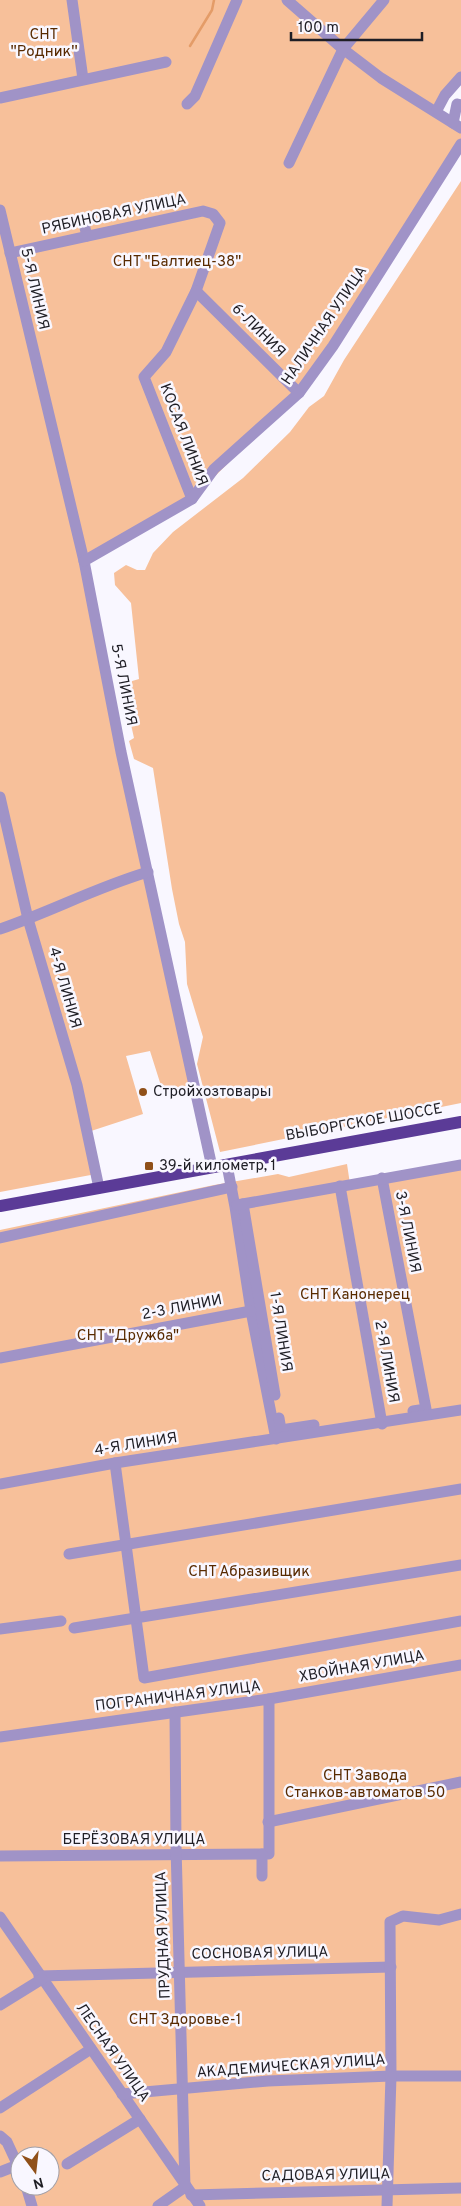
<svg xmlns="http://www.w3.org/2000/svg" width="461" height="2206" viewBox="0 0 461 2206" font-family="Overpass,sans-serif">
  <rect width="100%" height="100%" fill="#f9f7ff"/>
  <g fill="#f7c09a" fill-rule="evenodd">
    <path d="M0,0H461V77L435,113L461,128V144L299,393L192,499L84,562L193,1084L163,1092L150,1051L126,1056L143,1114L88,1132L96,1174L0,1192Z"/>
    <path d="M461,181V1103L220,1152L197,1064L203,1037L187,984L185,942L179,924L172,889L153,768L134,759L129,741L134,738L122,684L139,679L131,603L115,585L114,573L126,565L137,570H145L153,553L173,532L243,478L290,432L309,407L324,396L344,360Z"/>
    <path d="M347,1164L350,1184L461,1164V2206H0V1230L214,1185L278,1174L289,1177ZM20,2156H50V2186H20Z"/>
  </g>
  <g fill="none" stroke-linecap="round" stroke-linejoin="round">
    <path stroke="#e49c68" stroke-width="2.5" d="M190,46L212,10L214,0"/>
    <g stroke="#a093c7" stroke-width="11">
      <path d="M72,0L83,79"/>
      <path d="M287,0L343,49L381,78L461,128"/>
      <path d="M0,98L166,62"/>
      <path d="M187,104L195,96L237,0"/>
      <path d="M437,110L445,95L461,77"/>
      <path d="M453,123L457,104L461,105"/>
      <path d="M289,163L343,49L384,0"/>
      <path d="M0,210L84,561L121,752L212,1167"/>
      <path d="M83,220L87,236"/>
      <path d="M10,253L203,211L213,214L220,223L196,291L166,352L144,377L192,499"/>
      <path d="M196,291L299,393"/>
      <path d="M84,561L192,499L214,469L299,393L333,346L461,144"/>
      <path d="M0,797L28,919L77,1085L99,1188"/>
      <path d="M0,929C50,912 97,887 148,872"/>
      <path d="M227,1165L235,1207L251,1311L276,1439"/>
      <path d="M382,1178L426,1409L413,1411"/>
      <path d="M340,1186L382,1424"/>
      <path d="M243,1204L275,1395"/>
      <path d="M237,1205L461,1165"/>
      <path d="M0,1238L232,1187"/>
      <path d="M0,1358L251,1311"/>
      <path d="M279,1418L281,1430L314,1425"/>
      <path d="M115,1463L144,1678L461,1621"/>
      <path d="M0,1484L115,1463L461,1410"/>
      <path d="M69,1554L461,1489"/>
      <path d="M74,1628L461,1565"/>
      <path d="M0,1629L61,1621"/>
      <path d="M269,1699L461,1665"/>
      <path d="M0,1737L269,1699V1854L0,1856"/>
      <path d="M268,1822L461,1782"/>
      <path d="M262,1854V1876"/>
      <path d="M0,1917L200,2206"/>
      <path d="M39,1976L391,1967"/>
      <path d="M0,2005L42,1979"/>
      <path d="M122,2094L268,2081L391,2076H461"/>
      <path d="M0,2108L91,2049"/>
      <path d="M0,2136L7,2142L20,2170"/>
      <path d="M67,2164L140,2119"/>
      <path d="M0,2172L18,2165"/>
      <path d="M26,2186L32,2206"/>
      <path d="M191,2195L461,2188"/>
      <path d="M158,2206L185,2187L176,1846L175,1712"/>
      <path d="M387,2206L391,2076L390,1922L403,1916L439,1920L461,1914"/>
    </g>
    <path stroke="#5b3b97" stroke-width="12" d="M0,1206L461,1122"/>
  </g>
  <g fill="#905019" stroke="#f9f7ff" stroke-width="2">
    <circle cx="143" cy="1092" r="5"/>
    <rect x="144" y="1161" width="10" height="10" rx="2.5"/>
  </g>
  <g text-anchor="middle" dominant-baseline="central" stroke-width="5" stroke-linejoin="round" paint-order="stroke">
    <g font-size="15" fill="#582a00" stroke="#f9f7ff">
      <text x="44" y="35">СНТ<tspan x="44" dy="17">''Родник''</tspan></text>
      <text x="177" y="262">СНТ "Балтиец-38"</text>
      <text x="355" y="1295">СНТ Канонерец</text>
      <text x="128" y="1336">СНТ "Дружба"</text>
      <text x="249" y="1572">СНТ Абразивщик</text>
      <text x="365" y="1776">СНТ Завода<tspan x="365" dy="17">Станков-автоматов 50</tspan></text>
      <text x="185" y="2020">СНТ Здоровье-1</text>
    </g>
    <g font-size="15" fill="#1f1e25" stroke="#f9f7ff">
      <text transform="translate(114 215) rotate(-12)">РЯБИНОВАЯ УЛИЦА</text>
      <text transform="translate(34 289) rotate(77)">5-Я ЛИНИЯ</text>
      <text transform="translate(325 326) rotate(-56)">НАЛИЧНАЯ УЛИЦА</text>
      <text transform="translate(258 331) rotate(45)">6-ЛИНИЯ</text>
      <text transform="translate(183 435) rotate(69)">КОСАЯ ЛИНИЯ</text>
      <text transform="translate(123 685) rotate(79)">5-Я ЛИНИЯ</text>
      <text transform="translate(64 988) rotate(74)">4-Я ЛИНИЯ</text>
      <text transform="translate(364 1123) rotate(-10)">ВЫБОРГСКОЕ ШОССЕ</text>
      <text transform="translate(407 1232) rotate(79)">3-Я ЛИНИЯ</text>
      <text transform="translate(182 1308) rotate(-11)">2-3 ЛИНИИ</text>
      <text transform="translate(280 1332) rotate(81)">1-Я ЛИНИЯ</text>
      <text transform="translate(386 1362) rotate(80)">2-Я ЛИНИЯ</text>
      <text transform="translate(136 1445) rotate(-9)">4-Я ЛИНИЯ</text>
      <text transform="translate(362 1667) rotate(-10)">ХВОЙНАЯ УЛИЦА</text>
      <text transform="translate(178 1697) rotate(-7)">ПОГРАНИЧНАЯ УЛИЦА</text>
      <text x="134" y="1840">БЕРЁЗОВАЯ УЛИЦА</text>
      <text transform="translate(164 1935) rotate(-92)">ПРУДНАЯ УЛИЦА</text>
      <text transform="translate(260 1954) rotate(-1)">СОСНОВАЯ УЛИЦА</text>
      <text transform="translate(112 2053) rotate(55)">ЛЕСНАЯ УЛИЦА</text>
      <text transform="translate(291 2067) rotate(-4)">АКАДЕМИЧЕСКАЯ УЛИЦА</text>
      <text transform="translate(326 2176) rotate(-1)">САДОВАЯ УЛИЦА</text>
    </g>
    <g font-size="15" fill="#1f1e25" stroke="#f9f7ff" text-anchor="start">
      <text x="153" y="1092">Стройхозтовары</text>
      <text x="159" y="1166">39-й километр, 1</text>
    </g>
  </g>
  <g transform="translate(35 2171) rotate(165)"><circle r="24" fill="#f9f7ff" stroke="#a2a0a8"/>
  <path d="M0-4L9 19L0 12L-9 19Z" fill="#905019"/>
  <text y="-8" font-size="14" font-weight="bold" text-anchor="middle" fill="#1f1e25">N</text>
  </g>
  <path d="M291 32v8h131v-8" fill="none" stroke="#1f1e25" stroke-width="2.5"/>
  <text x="298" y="32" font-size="15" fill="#1f1e25" stroke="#f9f7ff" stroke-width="4" paint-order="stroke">100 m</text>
</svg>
